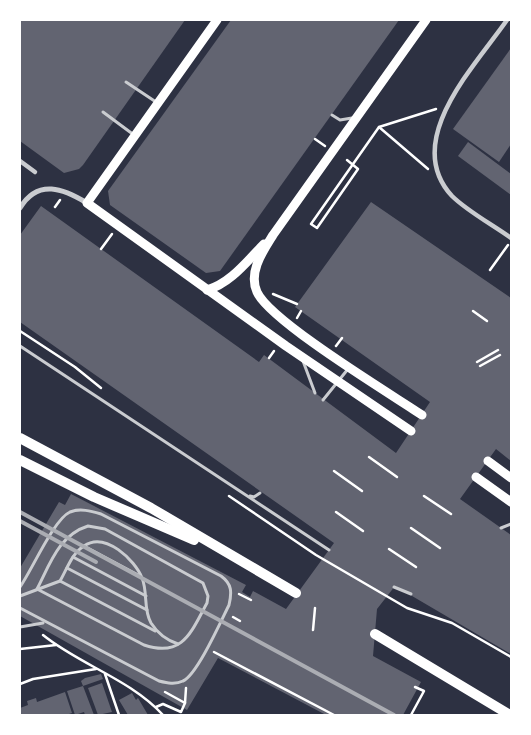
<svg xmlns="http://www.w3.org/2000/svg" width="531" height="735" viewBox="0 0 531 735" font-family="'Alegreya Sans',sans-serif">
  <rect width="100%" height="100%" fill="#2d3142"/>
  <g fill="#626471">
    <path d="M20,20H185L83,165L79,169L64,173L20,141Z"/>
    <path d="M231,20H399L220,271L206,273L110,205L108,191Z"/>
    <path d="M511,48V144L499,162L453,129Z"/>
    <path d="M468,142L511,174V195L458,156Z"/>
    <path d="M371,202L511,298V461L496,449L460,499L511,535V654L395,586L377,609L373,656L421,682L403,715H326L218,658L187,710L20,616V568L59,502L65,505L71,494L246,585L242,592L250,597L253,591L286,609L334,543L20,322V235L41,206L259,362L264,355L396,453L430,402L295,307Z"/>
    <path d="M101,674L103,679L83,686L81,681L85,678Z"/>
    <path d="M102,683L112,712L98,715L88,688Z"/>
    <path d="M83,686L94,715H85L84,712L75,715L67,691Z"/>
    <path d="M65,692L72,713L66,715H20V708L28,705L27,701L36,698L37,702Z"/>
    <path d="M132,693L136,700L138,698L148,715H128L119,700Z"/>
  </g>
  <g fill="none" stroke-linecap="round" stroke-linejoin="round">
    <g stroke="#fff" stroke-width="2.5">
      <path d="M379,127L428,169"/>
      <path d="M315,139L325,146"/>
      <path d="M347,160L358,169L317,228L311,224L379,127L436,109"/>
      <path d="M55,207L60,200"/>
      <path d="M101,249L112,234"/>
      <path d="M490,270L508,245"/>
      <path d="M273,294L297,304"/>
      <path d="M473,311L487,321"/>
      <path d="M297,318L301,311"/>
      <path d="M20,331L75,367L101,388"/>
      <path d="M336,346L342,338"/>
      <path d="M269,358L274,351"/>
      <path d="M477,362L498,350"/>
      <path d="M480,366L500,355"/>
      <path d="M369,457L397,477"/>
      <path d="M334,471L362,491"/>
      <path d="M229,496L316,555L407,608L452,623L511,657"/>
      <path d="M424,496L451,514"/>
      <path d="M336,512L363,531"/>
      <path d="M411,528L440,548"/>
      <path d="M389,549L416,567"/>
      <path d="M239,594L251,600"/>
      <path d="M233,617L240,621"/>
      <path d="M313,630L315,608"/>
      <path d="M43,635C80,665 130,679 163,715"/>
      <path d="M20,649L56,645"/>
      <path d="M214,652L334,715"/>
      <path d="M105,674L119,715"/>
      <path d="M20,684L33,679L96,669"/>
      <path d="M165,692L185,703L186,688"/>
      <path d="M156,707L163,704L181,712L185,703"/>
      <path d="M411,715L424,691L415,687"/>
    </g>
    <g stroke="#caccd0" stroke-width="3">
      <path d="M126,82L156,102"/>
      <path d="M103,112L134,135"/>
      <path d="M332,115L340,120L352,118"/>
      <path d="M20,346L329,550"/>
      <path d="M303,361L315,393"/>
      <path d="M323,400L348,369"/>
      <path d="M250,496L254,497L260,493"/>
      <path d="M88,526L105,529L203,583L208,596L207,603C191,632 183,658 144,645L37,589C50,564 59,535 88,526Z"/>
      <path d="M501,528L511,524"/>
      <path d="M84,546L140,576"/>
      <path d="M73,557L146,596"/>
      <path d="M67,568L147,610"/>
      <path d="M60,581L155,631"/>
      <path d="M20,587C32,570 54,519 70,512C80,508 91,511 101,514L221,576C232,584 232,592 229,605C221,621 197,675 183,681C175,685 167,683 159,681L20,608"/>
      <path d="M394,587L411,594"/>
      <path d="M20,596L60,581C67,569 72,553 84,546C105,531 135,560 142,578C148,592 143,609 151,623C158,634 166,640 178,644"/>
      <path d="M20,627L43,623"/>
    </g>
    <g stroke="#caccd0" stroke-width="4.5">
      <path d="M507,20C475,66 401,141 452,196C467,211 493,225 511,238"/>
      <path d="M20,161L35,172"/>
    </g>
    <path stroke="#caccd0" stroke-width="5" d="M20,208C38,178 64,189 87,203"/>
    <g stroke="#fff" stroke-width="9">
      <path d="M217,20L87,203L286,346L411,431"/>
      <path d="M207,290C231,283 247,261 264,244"/>
      <path d="M422,415C389,393 270,321 257,292C248,272 263,251 273,235L426,20"/>
      <path d="M488,461L511,478"/>
      <path d="M476,477L511,502"/>
    </g>
    <g stroke="#fff" stroke-width="10">
      <path d="M20,438L151,508L296,593"/>
      <path d="M20,460L94,497L194,540"/>
      <path d="M375,634L510,715"/>
    </g>
    <g stroke="#abadb3" stroke-width="4">
      <path d="M20,512L394,715"/>
      <path d="M20,521L96,562"/>
    </g>
  </g>
  <rect width="531" height="735" fill="none" stroke="#ffffff" stroke-width="42"/>
</svg>
